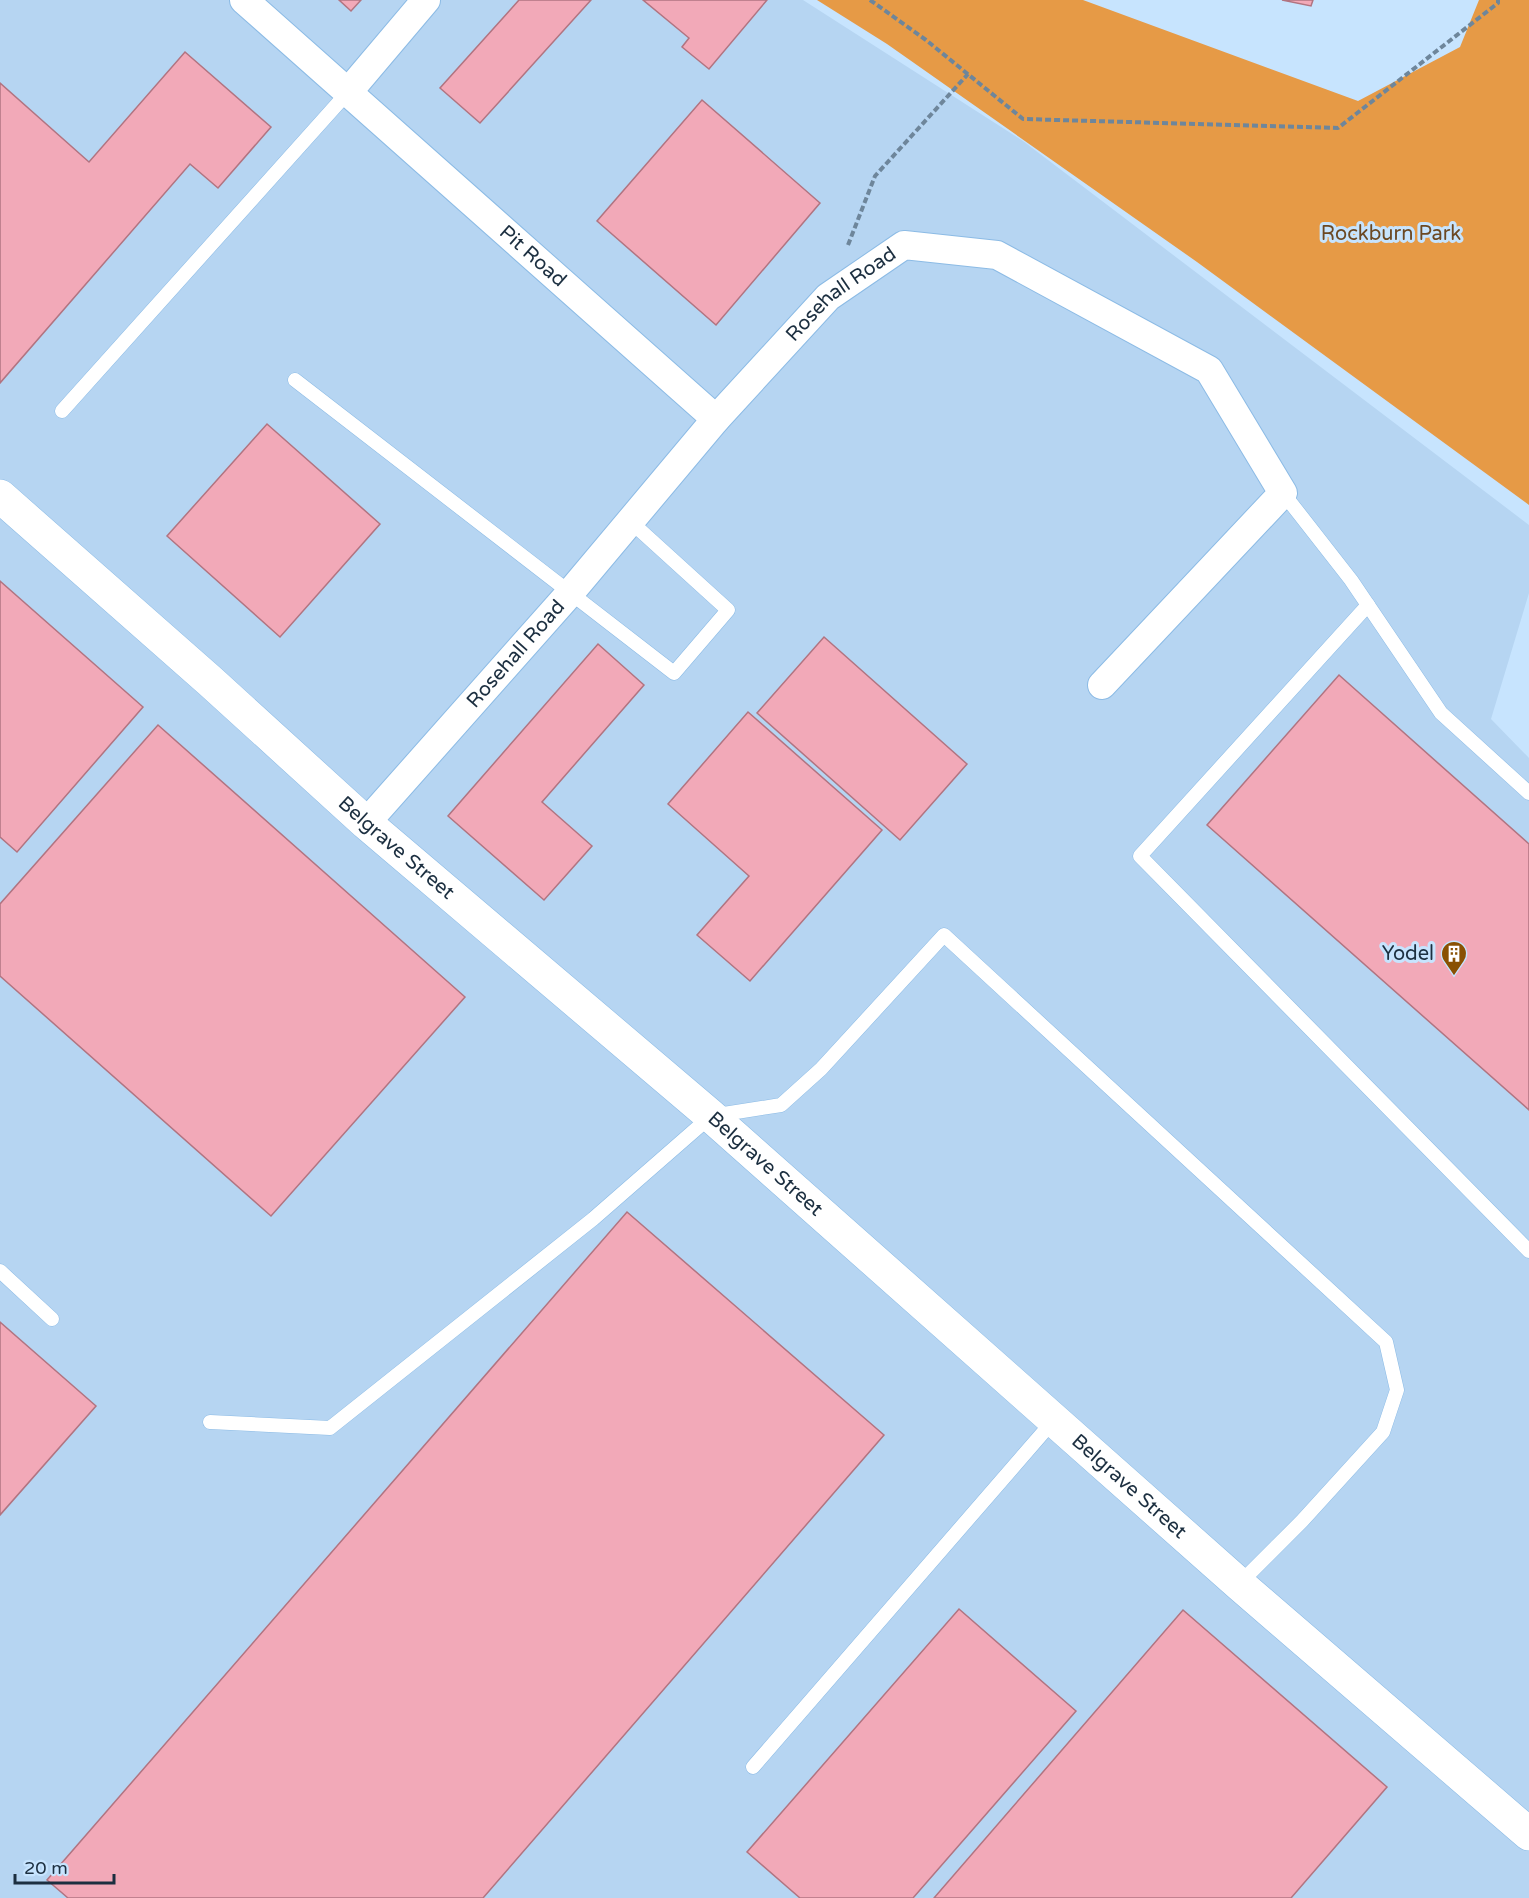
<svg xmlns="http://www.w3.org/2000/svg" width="1529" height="1898" viewBox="0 0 1529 1898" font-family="'Varela Round',sans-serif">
  <rect width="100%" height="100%" fill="#c7e4fe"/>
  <path fill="#b6d5f2" d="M0,0H803L1023,141L1529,525V593L1491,719L1529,758V1898H0Z"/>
  <path fill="#e69a46" d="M817,0H1083L1358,101L1460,47L1479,0H1529V505L1197,262L887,44Z"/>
  <g fill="#f2a9b8" stroke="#b17481" stroke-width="1.5">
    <path d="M339,0H361L351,11Z"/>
    <path d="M519,0H591L480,123L440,88Z"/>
    <path d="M643,0H767L709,69L682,47L689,38Z"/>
    <path d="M1282,0H1313L1311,6Z"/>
    <path d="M185,52L271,127L218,188L190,164L0,383V83L89,162Z"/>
    <path d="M702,100L820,203L716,325L597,221Z"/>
    <path d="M267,424L380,524L280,637L167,536Z"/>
    <path d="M0,581L143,707L17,852L0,837Z"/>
    <path d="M824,637L967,764L900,840L757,713Z"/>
    <path d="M598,644L644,685L542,802L592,846L544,900L448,816Z"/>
    <path d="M1339,675L1529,844V1110L1207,825Z"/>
    <path d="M748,712L882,830L750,981L697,935L749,876L668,804Z"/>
    <path d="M158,725L465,997L271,1216L0,976V904Z"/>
    <path d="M627,1212L884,1435L483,1898H68L47,1880Z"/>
    <path d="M0,1322L96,1406L0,1515Z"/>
    <path d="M959,1609L1076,1711L913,1898H800L747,1852Z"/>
    <path d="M1183,1610L1387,1787L1291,1898H934Z"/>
  </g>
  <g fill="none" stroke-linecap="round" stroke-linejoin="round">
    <defs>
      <g id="lane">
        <path d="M295,380L674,673L728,610L630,521"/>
        <path d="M62,411L349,91"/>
        <path d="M1283,493L1351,580L1441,713L1529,793"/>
        <path d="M1368,605L1140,856L1529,1251"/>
        <path d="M0,1271L52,1319"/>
        <path d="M210,1422L330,1428L593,1219L711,1116L781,1105L821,1069L944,935L1386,1342L1397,1390L1383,1432L1302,1521L1239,1584"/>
        <path d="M753,1767L1054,1420"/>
      </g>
      <g id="street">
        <path id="s1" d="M244,0L716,419"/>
        <path d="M349,91L426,0"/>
        <path id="s2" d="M366,823L570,593L716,419L828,297L904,245L997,255L1209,370L1283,493L1102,685"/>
      </g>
      <g id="secondary">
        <path id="s3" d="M0,496L210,681L366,823L711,1116L1239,1584L1529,1834"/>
      </g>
    </defs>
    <use href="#lane" stroke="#8cbbe5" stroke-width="15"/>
    <use href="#street" stroke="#8cbbe5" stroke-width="30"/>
    <use href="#secondary" stroke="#8cbbe5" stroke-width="34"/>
    <g stroke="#6e869b" stroke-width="4" stroke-dasharray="6 3" stroke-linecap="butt">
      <path d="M870,0L926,40L1023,119L1338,128L1498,3V0"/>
      <path d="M848,245L875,176L968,74"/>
    </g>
    <use href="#lane" stroke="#fff" stroke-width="14"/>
    <use href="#street" stroke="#fff" stroke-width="28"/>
    <use href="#secondary" stroke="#fff" stroke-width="33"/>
  </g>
  <defs>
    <symbol id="building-pin" viewBox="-11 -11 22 30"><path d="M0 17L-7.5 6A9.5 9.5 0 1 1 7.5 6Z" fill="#895103" stroke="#c7e4fe"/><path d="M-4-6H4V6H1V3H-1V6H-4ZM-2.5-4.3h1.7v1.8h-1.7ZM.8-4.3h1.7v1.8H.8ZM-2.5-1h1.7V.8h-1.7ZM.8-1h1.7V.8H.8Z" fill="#fff"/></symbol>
  </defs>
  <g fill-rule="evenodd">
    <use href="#building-pin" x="1439" y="939" width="30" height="40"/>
  </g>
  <g text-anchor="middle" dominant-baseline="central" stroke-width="6" stroke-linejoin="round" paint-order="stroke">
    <g font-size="20" fill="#6b4823" stroke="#c7e4fe">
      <text x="1391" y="234">Rockburn Park</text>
    </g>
    <g font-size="20" fill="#1c2f40" stroke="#c7e4fe">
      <text stroke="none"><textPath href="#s1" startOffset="386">Pit Road</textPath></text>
      <text stroke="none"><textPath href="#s2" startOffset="712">Rosehall Road</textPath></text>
      <text stroke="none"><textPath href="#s2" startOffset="226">Rosehall Road</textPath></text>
      <text stroke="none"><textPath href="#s3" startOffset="530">Belgrave Street</textPath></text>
      <text stroke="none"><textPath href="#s3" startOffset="1016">Belgrave Street</textPath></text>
      <text stroke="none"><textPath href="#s3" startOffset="1502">Belgrave Street</textPath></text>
    </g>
    <g font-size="20" fill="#1c2f40" stroke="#c7e4fe" text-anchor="end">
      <text x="1434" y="954">Yodel</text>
    </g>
  </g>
  <path d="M15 1874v9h99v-9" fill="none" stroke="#1c2f40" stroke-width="3"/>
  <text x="24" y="1874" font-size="18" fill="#1c2f40" stroke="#c7e4fe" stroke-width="4.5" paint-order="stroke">20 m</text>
</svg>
